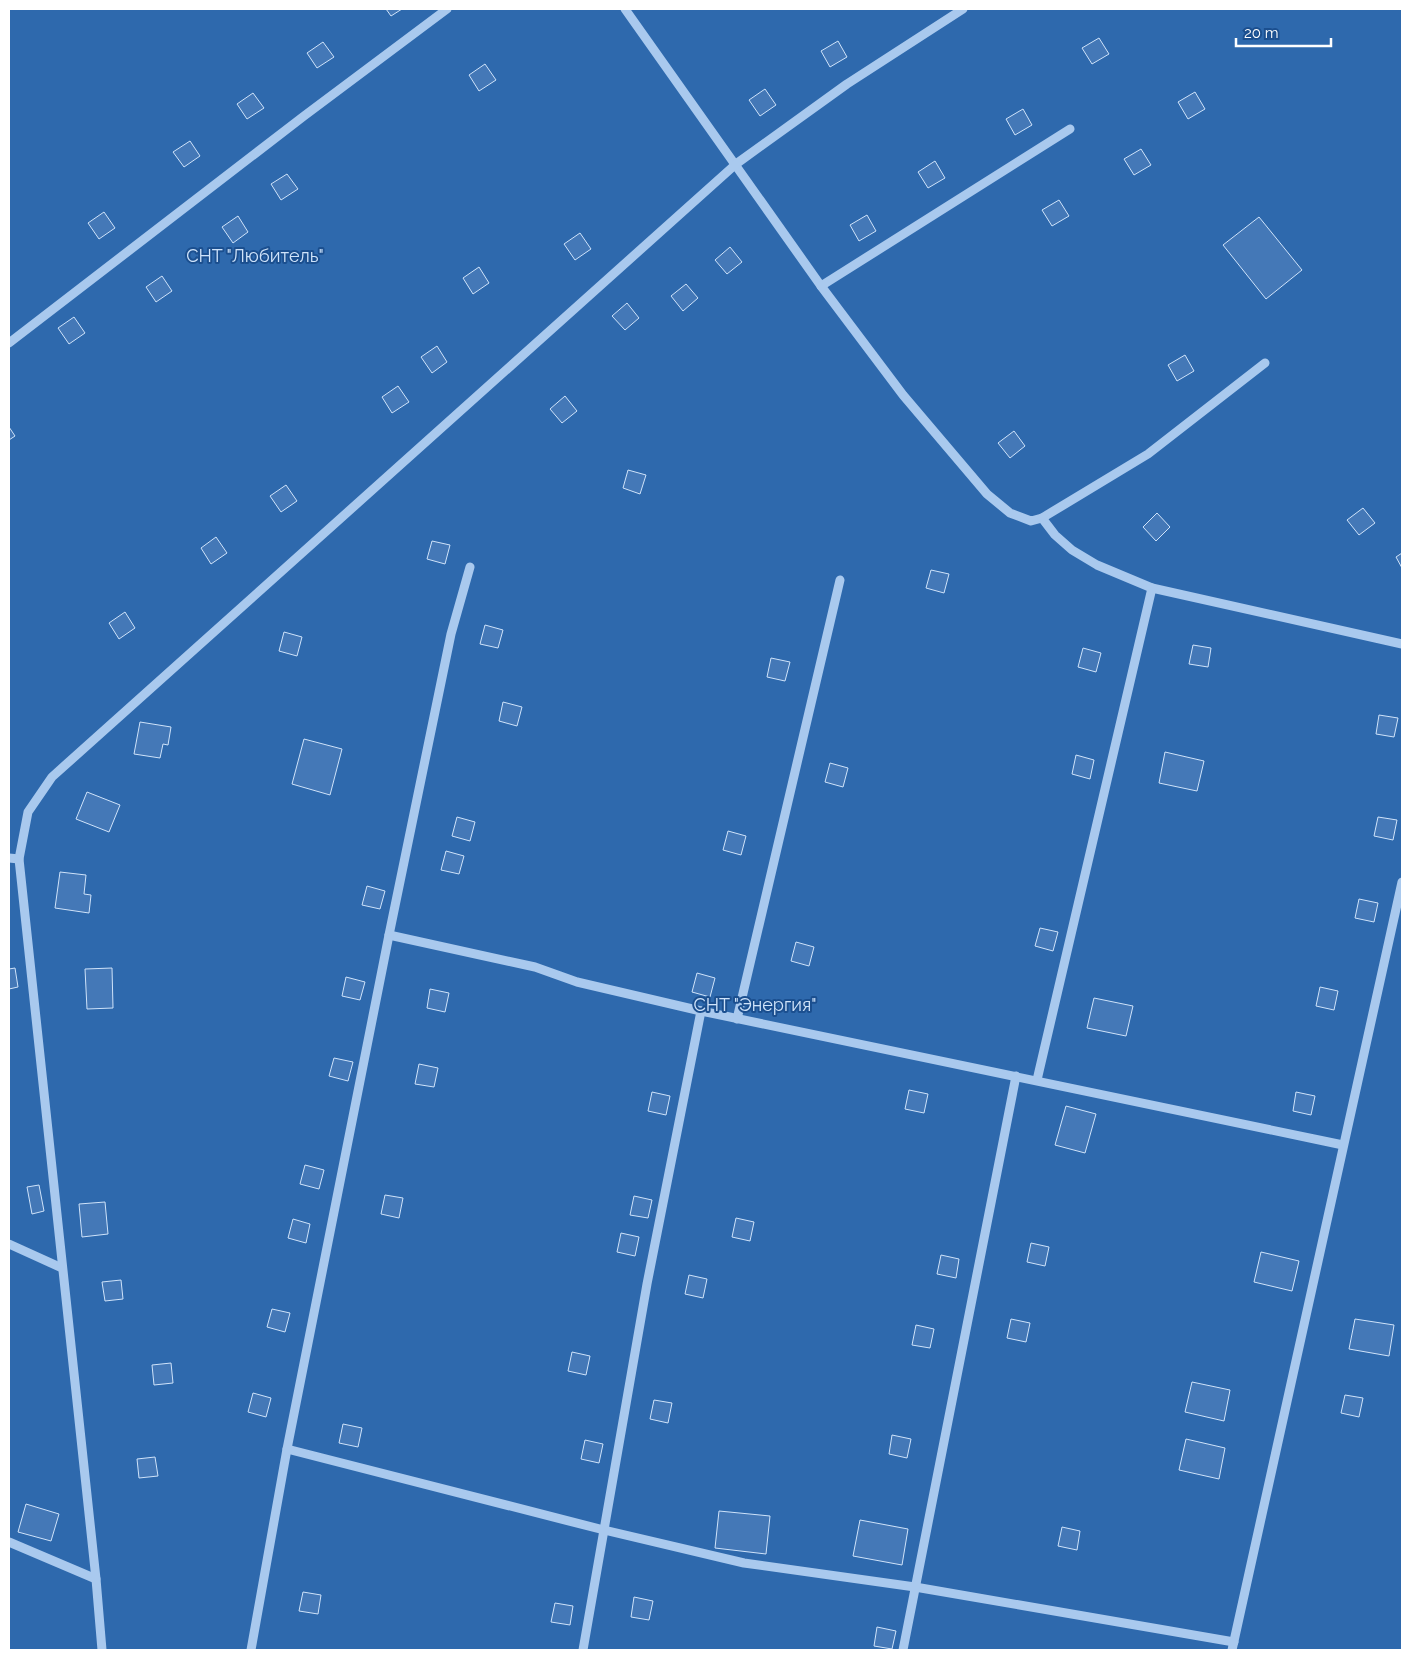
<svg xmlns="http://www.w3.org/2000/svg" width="1411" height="1659" viewBox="0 0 1411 1659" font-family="Raleway,sans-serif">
  <rect width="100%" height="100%" fill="#1b4f8f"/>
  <rect fill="#2e69ad" x="9" y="9" width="1393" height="1641"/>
  <g fill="#4478b7" stroke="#cfe3fa">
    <path d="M386,9H402L391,16Z"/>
    <path d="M1099,38L1109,54L1092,64L1082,48Z"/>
    <path d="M838,41L847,57L830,67L821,51Z"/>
    <path d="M323,42L334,57L317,68L307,53Z"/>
    <path d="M485,64L496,80L479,91L469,75Z"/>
    <path d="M765,89L776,105L760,116L749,100Z"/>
    <path d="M1195,92L1205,109L1188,119L1178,102Z"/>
    <path d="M253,93L264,108L247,119L237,104Z"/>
    <path d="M1023,109L1032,125L1015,135L1006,119Z"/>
    <path d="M190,141L200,156L184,167L173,152Z"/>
    <path d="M1141,149L1151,165L1134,175L1124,159Z"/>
    <path d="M935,161L945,178L928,188L918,172Z"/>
    <path d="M287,174L298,189L281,200L271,184Z"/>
    <path d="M1059,200L1069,216L1052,226L1042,210Z"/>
    <path d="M104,212L115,228L99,239L88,223Z"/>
    <path d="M867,215L876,231L859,241L850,225Z"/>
    <path d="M238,216L248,232L233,243L222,227Z"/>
    <path d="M1259,217L1302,270L1266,299L1223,245Z"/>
    <path d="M580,233L591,249L575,260L564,244Z"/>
    <path d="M730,247L742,262L727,274L715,260Z"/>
    <path d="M479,267L489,283L473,294L463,278Z"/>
    <path d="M162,276L172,291L156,302L146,287Z"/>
    <path d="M686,284L698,298L683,311L671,296Z"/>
    <path d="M627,303L639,318L625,330L612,316Z"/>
    <path d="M74,317L85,333L69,344L58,328Z"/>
    <path d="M437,346L447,362L432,373L421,357Z"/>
    <path d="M1185,355L1194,371L1177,381L1168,365Z"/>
    <path d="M398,386L409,402L392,413L382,397Z"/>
    <path d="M565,396L577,411L562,423L550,409Z"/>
    <path d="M9,427L15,436L9,440Z"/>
    <path d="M1014,431L1025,446L1010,458L998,443Z"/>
    <path d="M628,470L646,475L640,494L623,488Z"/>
    <path d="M286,485L297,501L281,512L270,496Z"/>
    <path d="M1363,508L1375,523L1359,535L1347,520Z"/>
    <path d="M1157,513L1170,527L1156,541L1143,527Z"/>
    <path d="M216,537L227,553L211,564L201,548Z"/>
    <path d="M432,541L450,545L445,564L427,559Z"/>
    <path d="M1402,553V568L1396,557Z"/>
    <path d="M931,570L949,574L944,593L926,588Z"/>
    <path d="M125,612L135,628L119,639L109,623Z"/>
    <path d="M485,625L503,630L498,648L480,644Z"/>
    <path d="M284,632L302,637L297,656L279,651Z"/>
    <path d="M1193,645L1211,648L1208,667L1189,664Z"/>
    <path d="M1083,648L1101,653L1096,672L1078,667Z"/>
    <path d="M771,658L790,662L785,681L767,677Z"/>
    <path d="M503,702L522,707L517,726L499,721Z"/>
    <path d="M1379,715L1398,718L1394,737L1376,734Z"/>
    <path d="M140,722L171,727L168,745L163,744L160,758L134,754Z"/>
    <path d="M304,739L342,749L330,795L292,784Z"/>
    <path d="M1165,752L1204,761L1197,791L1159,783Z"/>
    <path d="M1076,755L1094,760L1090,779L1072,774Z"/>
    <path d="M830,763L848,768L843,787L825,782Z"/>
    <path d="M87,792L120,805L109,832L76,819Z"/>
    <path d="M457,817L475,822L470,841L452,836Z"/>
    <path d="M1378,817L1397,820L1393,840L1374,836Z"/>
    <path d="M728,831L746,836L741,855L723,850Z"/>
    <path d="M446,851L464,856L459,874L441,870Z"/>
    <path d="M60,872L86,875L84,894L91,895L89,913L55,908Z"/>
    <path d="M367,886L385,891L380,909L362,905Z"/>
    <path d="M1359,899L1378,903L1374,922L1355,918Z"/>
    <path d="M1040,928L1058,932L1053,951L1035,946Z"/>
    <path d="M796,942L814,947L809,966L791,961Z"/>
    <path d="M15,968L18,987L9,989V969Z"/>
    <path d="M112,968L113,1008L87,1009L85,969Z"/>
    <path d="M697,973L715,978L710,997L692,992Z"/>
    <path d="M346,977L365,982L360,1000L342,996Z"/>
    <path d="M1320,987L1338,991L1334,1010L1316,1006Z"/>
    <path d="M430,989L449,993L445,1012L427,1008Z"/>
    <path d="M1094,998L1133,1006L1126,1036L1087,1028Z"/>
    <path d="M334,1058L353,1062L348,1081L329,1076Z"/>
    <path d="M419,1064L438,1068L434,1087L415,1084Z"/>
    <path d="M909,1090L928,1094L924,1113L905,1109Z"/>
    <path d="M652,1092L670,1096L666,1115L648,1111Z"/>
    <path d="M1296,1092L1315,1096L1311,1115L1293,1111Z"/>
    <path d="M1066,1106L1096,1114L1085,1153L1055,1145Z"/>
    <path d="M305,1165L324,1170L319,1189L300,1184Z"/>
    <path d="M39,1185L44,1211L32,1214L27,1187Z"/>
    <path d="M385,1195L403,1198L399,1218L381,1214Z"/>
    <path d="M634,1196L652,1200L648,1218L630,1215Z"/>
    <path d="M105,1202L108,1234L82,1237L79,1204Z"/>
    <path d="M736,1218L754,1222L750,1241L732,1237Z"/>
    <path d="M293,1219L310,1224L306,1243L288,1238Z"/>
    <path d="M621,1233L639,1237L635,1256L617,1252Z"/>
    <path d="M1031,1243L1049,1247L1045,1266L1027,1262Z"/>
    <path d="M1261,1252L1299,1261L1292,1291L1254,1282Z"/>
    <path d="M941,1255L959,1259L956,1278L937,1274Z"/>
    <path d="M689,1275L707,1279L703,1298L685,1294Z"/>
    <path d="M121,1280L123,1299L105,1301L102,1282Z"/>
    <path d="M272,1309L290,1313L285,1332L267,1327Z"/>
    <path d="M1011,1319L1030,1323L1026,1342L1007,1338Z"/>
    <path d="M1355,1319L1394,1325L1389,1356L1349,1349Z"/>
    <path d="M916,1325L934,1329L930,1348L912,1345Z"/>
    <path d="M572,1352L590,1356L586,1375L568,1371Z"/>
    <path d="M171,1363L173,1383L154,1385L152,1365Z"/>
    <path d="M1192,1382L1230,1390L1224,1421L1185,1412Z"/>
    <path d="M253,1393L271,1398L266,1417L248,1412Z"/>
    <path d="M1345,1395L1363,1398L1359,1417L1341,1413Z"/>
    <path d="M654,1400L672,1403L668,1423L650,1419Z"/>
    <path d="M343,1424L362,1428L358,1447L339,1443Z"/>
    <path d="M892,1435L911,1439L907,1458L889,1454Z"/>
    <path d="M1186,1439L1225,1448L1219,1479L1179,1470Z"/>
    <path d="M585,1440L603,1444L599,1463L581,1459Z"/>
    <path d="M155,1457L158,1476L139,1478L137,1459Z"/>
    <path d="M26,1504L59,1514L51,1541L18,1532Z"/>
    <path d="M719,1511L770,1516L766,1554L715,1548Z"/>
    <path d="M860,1520L908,1529L902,1565L853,1556Z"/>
    <path d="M1062,1527L1080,1531L1077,1550L1058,1546Z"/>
    <path d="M303,1592L321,1595L318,1614L299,1611Z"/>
    <path d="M634,1597L653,1601L649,1620L631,1617Z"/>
    <path d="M555,1603L573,1606L570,1625L551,1622Z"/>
    <path d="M877,1627L896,1631L892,1649L874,1646Z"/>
  </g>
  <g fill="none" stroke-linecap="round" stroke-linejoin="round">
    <g stroke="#a9c9ee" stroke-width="9">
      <path d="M625,9L821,286L903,395L987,494L1010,513L1031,521L1042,518L1148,454L1265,363"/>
      <path d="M821,286L1070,129"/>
      <path d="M9,343L304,116L447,9"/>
      <path d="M1042,518L1055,535L1072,550L1097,565L1152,588L1402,644"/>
      <path d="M9,858L19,859"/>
      <path d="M389,935L535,967L577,982L701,1011L1343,1145"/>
      <path d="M737,1019L840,580"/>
      <path d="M1037,1080L1152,588"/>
      <path d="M9,1244L62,1268"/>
      <path d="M287,1449L604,1530L744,1563L915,1587L1234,1642"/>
      <path d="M9,1542L96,1579"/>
      <path d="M102,1650L96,1579L19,859L28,812L52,777L736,164L847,84L963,9"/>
      <path d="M251,1650L287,1449L389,935L451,634L470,567"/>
      <path d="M583,1650L647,1284L701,1011"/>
      <path d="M903,1650L1016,1076"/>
      <path d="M1232,1650L1402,882"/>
    </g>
  </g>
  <g text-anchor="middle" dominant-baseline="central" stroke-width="4" stroke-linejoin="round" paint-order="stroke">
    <g font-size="18" fill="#cfe3fa" stroke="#1b4f8f">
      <text x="255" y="255">СНТ "Любитель"</text>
      <text x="755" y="1004">СНТ "Энергия"</text>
    </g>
  </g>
  <rect width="1411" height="1659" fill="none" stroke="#ffffff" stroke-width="20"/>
  <path d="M1236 38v8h95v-8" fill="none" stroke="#ffffff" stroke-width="2.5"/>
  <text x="1244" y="38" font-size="15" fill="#ffffff" stroke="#1b4f8f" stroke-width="4" paint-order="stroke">20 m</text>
</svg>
